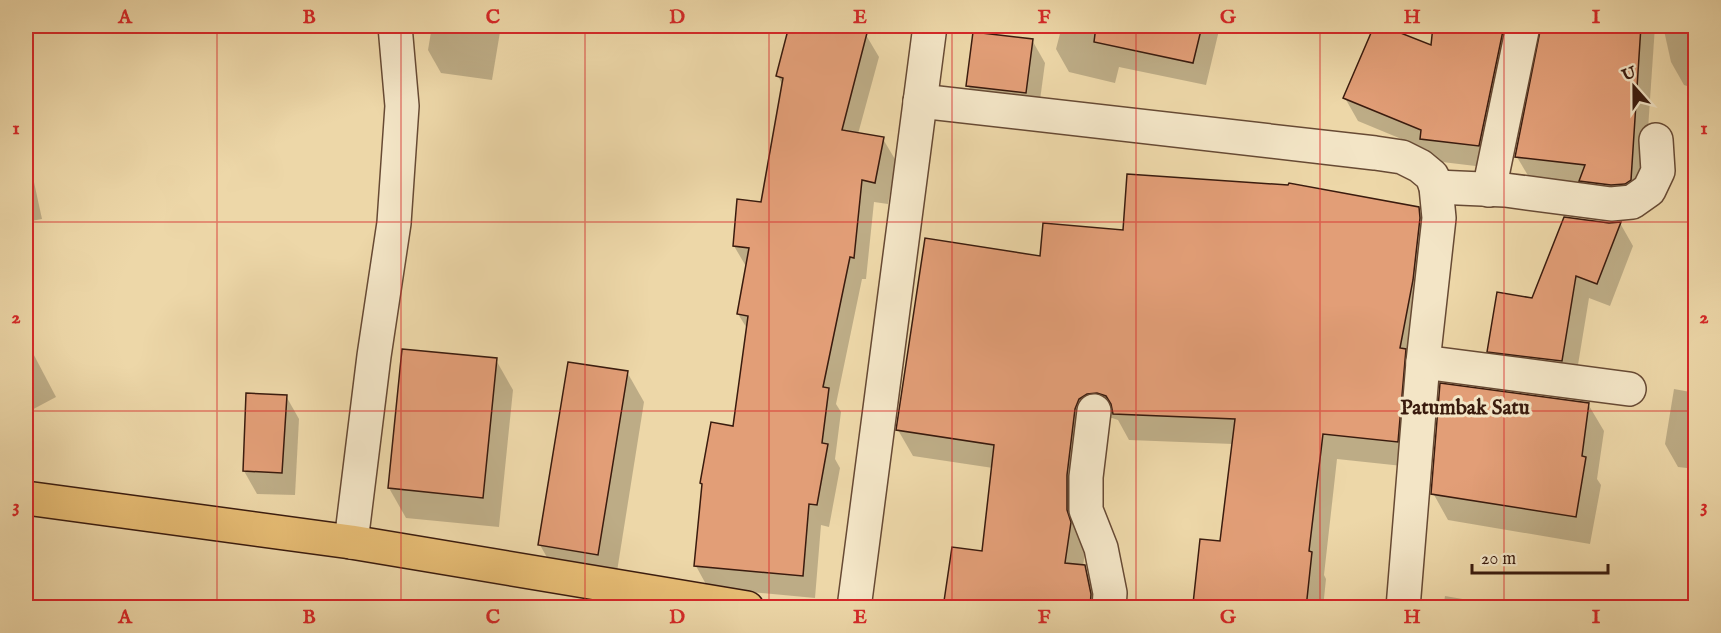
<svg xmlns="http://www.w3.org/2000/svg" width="1721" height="633" viewBox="0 0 1721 633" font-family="'IM FELL English',serif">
  <rect width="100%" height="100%" fill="#edd7a8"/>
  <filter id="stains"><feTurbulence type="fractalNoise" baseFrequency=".00333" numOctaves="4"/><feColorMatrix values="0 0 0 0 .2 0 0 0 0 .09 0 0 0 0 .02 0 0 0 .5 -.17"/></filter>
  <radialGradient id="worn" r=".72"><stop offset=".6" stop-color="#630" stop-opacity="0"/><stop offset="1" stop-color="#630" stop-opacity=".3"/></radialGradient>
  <g fill="#0003">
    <path d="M432,26H501L492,80L441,73L428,50Z"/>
    <path d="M791,26H830L866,35L879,57L858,134L883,139L896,161L888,204L874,202L866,279H862L836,404L841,412L835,459L840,468L829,527L821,525L815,598L708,588L696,566L703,486L701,483L734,428L748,330L738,314L747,268L734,246L763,203L783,86L778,76Z"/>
    <path d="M1062,26H1220L1206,85L1119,67L1115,83L1069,72L1056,49Z"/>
    <path d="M1375,26L1432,47L1435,26H1506L1517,45L1492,168L1434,161L1428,150L1358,121L1345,98Z"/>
    <path d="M1543,26H1655L1643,203L1530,179L1517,157Z"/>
    <path d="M1663,26H1696V89L1684,85L1671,62Z"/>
    <path d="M1032,40L1045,63L1038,115L981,108L968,85Z"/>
    <path d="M1696,159V177L1692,160Z"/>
    <path d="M26,161L32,173L42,219L26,222Z"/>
    <path d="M1418,208L1433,234L1412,467L1337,459L1324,575L1326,579L1323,608H1196L1195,604L1202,540L1221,542L1233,444L1129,440L1118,420L1112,418L1101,420L1083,567L1100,593L1103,608H944L983,553L993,468L913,456L898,430L1042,258L1124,232Z"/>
    <path d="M1620,223L1633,246L1610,306L1589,298L1575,383L1502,374L1489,351L1533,299L1609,224Z"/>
    <path d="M26,340L56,397L26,413Z"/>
    <path d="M496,360L513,390L499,527L406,518L389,488Z"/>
    <path d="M627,372L644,402L615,584L557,575L540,545Z"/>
    <path d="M1674,389L1696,393V469L1678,467L1665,444Z"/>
    <path d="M286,396L299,419L295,495L257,494L244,471Z"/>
    <path d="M1588,404L1604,431L1597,479L1601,485L1590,544L1448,520L1433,493Z"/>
    <path d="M1445,596L1515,608H1443Z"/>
  </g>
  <g fill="#e29e77" stroke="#3a1b0e" stroke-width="1.5">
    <path d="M789,26H836L867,33L842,130L884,137L875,183L862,180L854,258L850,257L823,387L829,388L822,443L828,444L817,505L809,504L803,576L694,566L702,484L700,483L711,422L733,426L748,316L737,314L749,248L733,246L737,199L761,202L783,78L776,76Z"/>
    <path d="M1096,26H1202L1193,63L1094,42Z"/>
    <path d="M1374,26H1383L1431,45L1433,26H1504L1479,146L1420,139L1421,130L1343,98Z"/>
    <path d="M1541,26H1641L1631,180L1625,184L1611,185L1579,181L1585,165L1515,157Z"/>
    <path d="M973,32L1033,39L1026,93L966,86Z"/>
    <path d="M1127,174L1288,185L1289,183L1419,207L1420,218L1413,280L1400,348L1406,349L1398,442L1323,434L1309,551L1312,552L1306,608L1222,607L1193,604L1200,539L1220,541L1235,419L1113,414L1111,404L1106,396L1097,393L1087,394L1079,399L1075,409L1067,475V510L1071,522L1065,563L1085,565L1091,594L1090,608H943L952,547L982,551L994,445L896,430L925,238L1040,256L1043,223L1123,230Z"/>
    <path d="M1564,217L1609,223L1621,222L1597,284L1576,276L1562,361L1487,352L1497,292L1532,298Z"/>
    <path d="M402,349L497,358L483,498L388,488Z"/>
    <path d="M568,362L628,371L598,555L538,545Z"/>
    <path d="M1440,383L1589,403L1582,456L1586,457L1576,517L1431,494Z"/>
    <path d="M246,393L287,395L282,473L243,471Z"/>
  </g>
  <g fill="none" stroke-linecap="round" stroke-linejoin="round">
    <defs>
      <g id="minor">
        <path d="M920,101L1375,153L1402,157L1420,166L1432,176L1436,187L1439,218L1423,362L1403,608"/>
        <path d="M1436,187L1505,190L1611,204L1632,202L1649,190L1658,171L1656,140"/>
        <path d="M1489,190L1523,26"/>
        <path d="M1423,362L1629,389"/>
        <path d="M1094,411L1086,477V510L1101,548L1110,593L1109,608"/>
        <path d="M351,542L374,356L394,223L402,106L395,26"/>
        <path d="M854,608L930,26"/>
      </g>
      <path id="major" d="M26,498L351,542L747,608"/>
    </defs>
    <use href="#minor" stroke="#674a34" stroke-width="36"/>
    <use href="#major" stroke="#3a1b0e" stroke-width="36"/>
    <use href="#minor" stroke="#f3e5c6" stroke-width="33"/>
    <use href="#major" stroke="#e6bc74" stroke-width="33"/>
  </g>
  <path fill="none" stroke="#d62828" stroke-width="1.5" stroke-opacity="0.55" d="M217,26V608M401,26V608M585,26V608M769,26V608M952,26V608M1136,26V608M1320,26V608M1504,26V608M26,222H1696M26,411H1696"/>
  <g text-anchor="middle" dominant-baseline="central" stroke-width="6" stroke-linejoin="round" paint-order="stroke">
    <g font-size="21" font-weight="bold" fill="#3a1b0e" stroke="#f3e5c6">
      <text x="1465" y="408">Patumbak Satu</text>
    </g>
  </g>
  <rect width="1721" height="633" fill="none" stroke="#edd7a8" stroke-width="66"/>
  <g transform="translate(1634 87) rotate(339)" stroke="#f3e5c6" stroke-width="4.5" paint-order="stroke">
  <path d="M0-4.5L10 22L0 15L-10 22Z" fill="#3a1b0e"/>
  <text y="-9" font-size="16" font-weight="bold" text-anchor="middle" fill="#3a1b0e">U</text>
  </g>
  <path d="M1472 564v9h136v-9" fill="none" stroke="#3a1b0e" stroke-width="3"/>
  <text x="1481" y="564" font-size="18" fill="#3a1b0e" stroke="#f3e5c6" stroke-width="4.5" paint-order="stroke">20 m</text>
  <rect x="33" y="33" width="1655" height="567" fill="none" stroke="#d62828" stroke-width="2"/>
  <g font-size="20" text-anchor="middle" font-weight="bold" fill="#d62828">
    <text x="125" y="23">A</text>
    <text x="309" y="23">B</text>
    <text x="493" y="23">C</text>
    <text x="677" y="23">D</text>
    <text x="860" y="23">E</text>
    <text x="1044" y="23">F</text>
    <text x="1228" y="23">G</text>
    <text x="1412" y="23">H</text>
    <text x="1596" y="23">I</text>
    <text x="16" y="134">1</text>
    <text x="1704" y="134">1</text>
    <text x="16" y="323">2</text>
    <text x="1704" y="323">2</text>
    <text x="16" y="512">3</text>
    <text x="1704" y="512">3</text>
    <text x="125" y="623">A</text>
    <text x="309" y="623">B</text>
    <text x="493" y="623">C</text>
    <text x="677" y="623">D</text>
    <text x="860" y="623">E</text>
    <text x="1044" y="623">F</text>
    <text x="1228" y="623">G</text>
    <text x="1412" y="623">H</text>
    <text x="1596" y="623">I</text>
  </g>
  <rect width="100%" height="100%" filter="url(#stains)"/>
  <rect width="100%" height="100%" fill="url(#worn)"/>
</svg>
